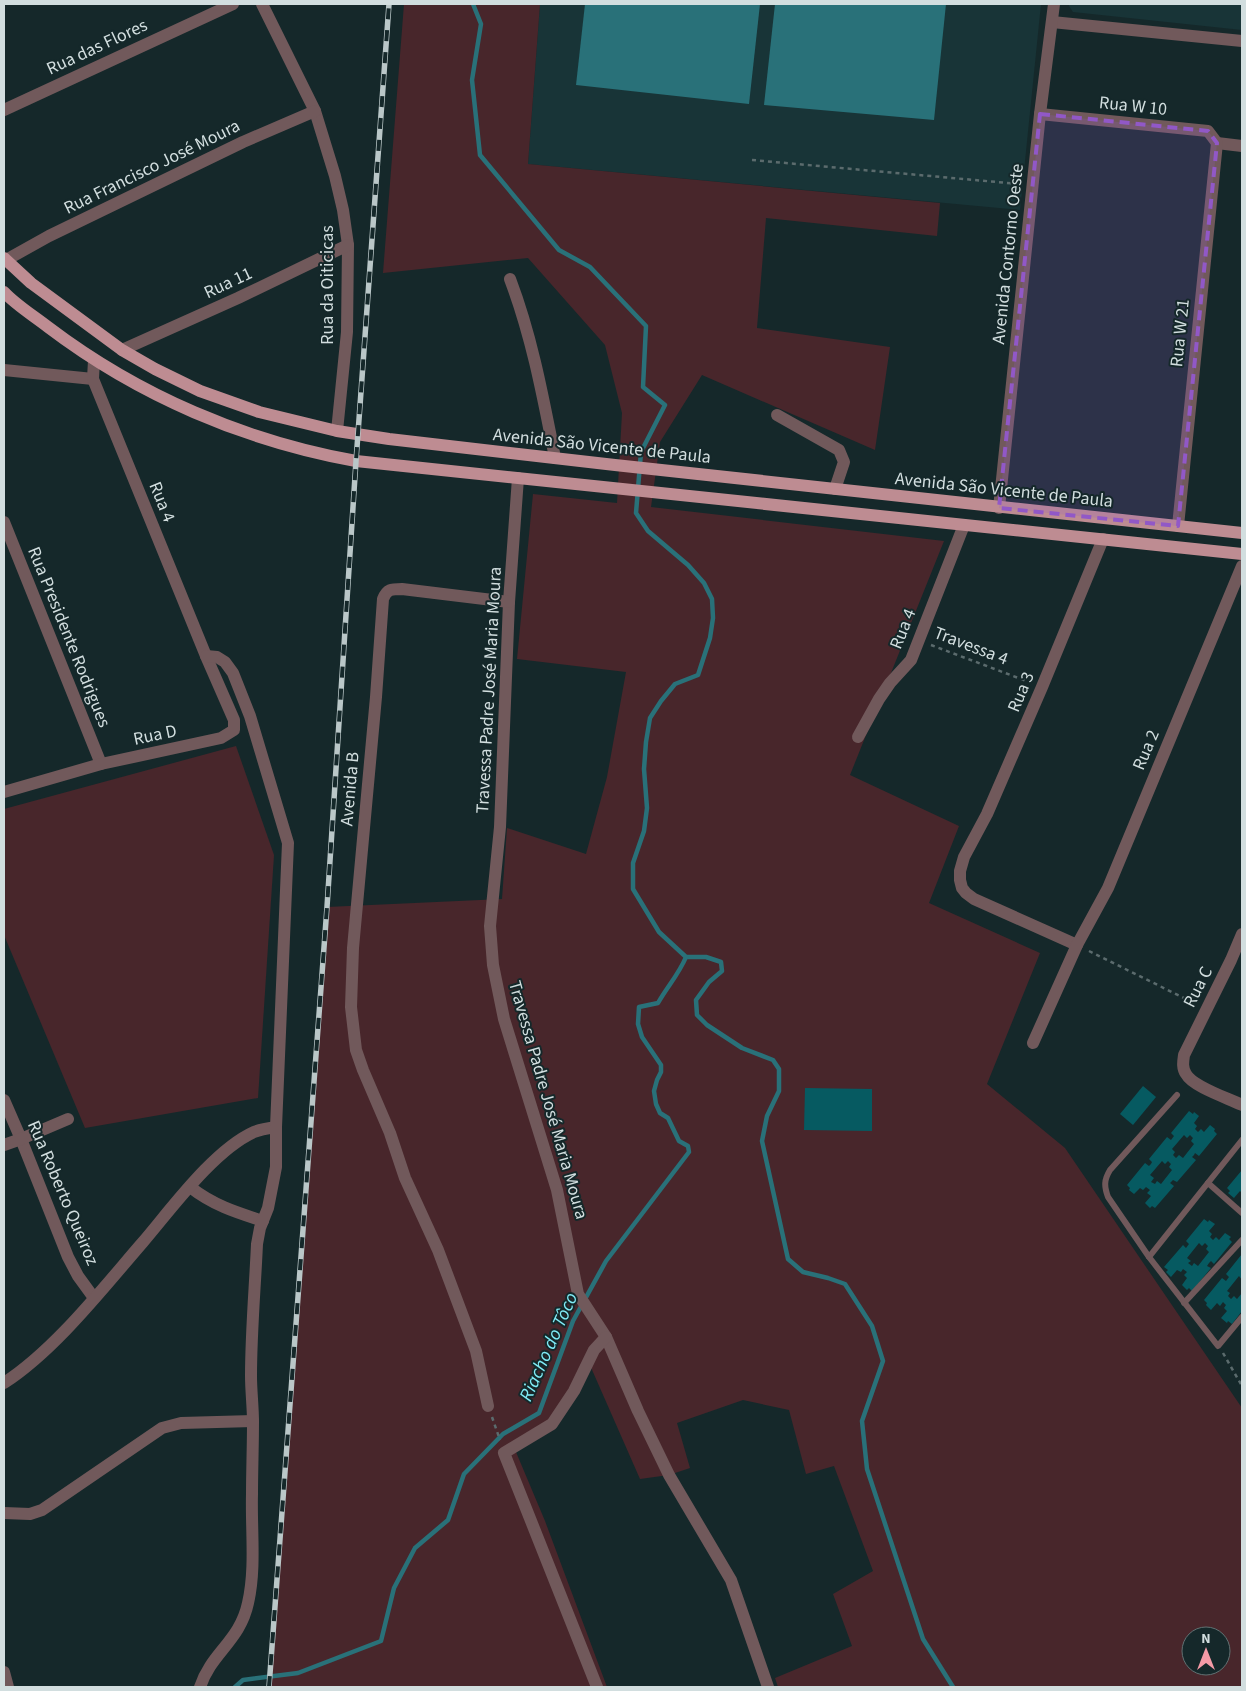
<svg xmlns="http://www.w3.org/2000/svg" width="1246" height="1691" viewBox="0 0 1246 1691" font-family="'Source Sans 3',sans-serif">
  <rect width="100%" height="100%" fill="#15282a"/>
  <g fill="#183437">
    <path d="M540,4H1041L1020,210L528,164Z"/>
    <path d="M1069,4H1242V30L1073,12L1069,6Z"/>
  </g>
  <g fill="#48262b" fill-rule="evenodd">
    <path d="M404,4H540L528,164L940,203L937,236L766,218L757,328L890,347L875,450L702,375L660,442L651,507L944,541L850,775L959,826L929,903L1040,953L987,1084L1065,1148L1242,1408V1687H778L775,1678L852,1646L833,1594L873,1571L834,1466L806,1474L789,1410L743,1400L677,1423L690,1468L669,1475L640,1479L589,1363L555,1427L516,1452L545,1521L607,1687H269L327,907L502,899L507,828L586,854L607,777L626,672L517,659L533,494L617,503L622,413L605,345L528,258L383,273ZM1191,1636H1221V1666H1191Z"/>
    <path d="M236,746L274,855L258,1098L85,1128L4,935V809Z"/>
  </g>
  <g fill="#297179">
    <path d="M585,4H760L749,104L576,85Z"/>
    <path d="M775,4H946L934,120L764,105Z"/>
  </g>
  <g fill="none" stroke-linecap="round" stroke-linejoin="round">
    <g stroke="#297179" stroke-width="4.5">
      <path d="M473,4L481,24L472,80L480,155L559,250L590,267L646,326L643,387L665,405L641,452L636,513L648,531L688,565L704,583L712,599L713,618L710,638L698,675L675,684L661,701L650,718L646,742L644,769L647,808L644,831L633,863V889L659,932L686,957H706L721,962L722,971L709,982L696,1000L697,1015L707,1025L742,1048L773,1060L779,1069V1091L767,1116L762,1141L788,1259L803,1272L828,1278L845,1284L872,1326L883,1361L862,1421L867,1469L923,1639L953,1687"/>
      <path d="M235,1687L243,1680L298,1673L381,1641L394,1588L415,1548L448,1520L464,1474L503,1434L539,1413L573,1321L606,1261L689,1152L688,1146L679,1141L668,1118L660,1113L656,1104L654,1091L657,1080L661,1072V1065L642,1037L638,1024L639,1007L658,1003C667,987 679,974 686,957"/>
    </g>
  </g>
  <g fill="#065a61" fill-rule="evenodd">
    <path d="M1143,1086L1156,1097L1133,1125L1120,1114Z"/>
    <path d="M805,1088L872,1089V1131L804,1130Z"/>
    <path d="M1189,1111L1193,1114L1194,1112L1199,1116L1194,1123L1197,1126L1195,1129L1198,1132L1201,1129L1204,1132L1210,1125L1215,1129L1214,1131L1217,1134L1199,1156L1195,1153L1194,1155L1192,1157L1196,1160L1177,1182L1173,1180L1170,1183L1174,1186L1155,1208L1152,1206L1150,1208L1145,1203L1151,1196L1147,1193L1150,1190L1146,1187L1143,1190L1140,1188L1134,1194L1129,1190L1130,1188L1127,1185L1145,1163L1149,1166L1151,1164L1152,1162L1149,1159L1167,1137L1171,1140L1174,1136L1171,1133ZM1184,1135L1187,1138L1190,1135L1193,1138L1191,1141L1194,1144L1183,1158L1179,1155L1176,1158L1173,1155L1175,1152L1172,1149ZM1162,1161L1165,1164L1168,1161L1171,1164L1169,1167L1172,1170L1161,1184L1157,1181L1155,1184L1151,1182L1154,1178L1150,1175Z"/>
    <path d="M1242,1170V1193L1240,1191L1234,1198L1228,1193L1230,1191L1227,1188Z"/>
    <path d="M1204,1219L1208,1222L1209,1220L1215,1224L1209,1231L1212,1234L1210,1237L1213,1240L1216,1237L1219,1240L1225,1233L1231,1237L1229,1239L1232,1242L1214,1264L1211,1261L1209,1263L1207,1266L1211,1268L1192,1291L1189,1288L1187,1290L1182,1285L1187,1278L1184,1275L1187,1272L1183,1269L1181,1272L1177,1270L1171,1277L1166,1272L1168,1270L1164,1267L1183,1245L1186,1248L1189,1244L1186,1241ZM1199,1243L1202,1246L1205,1243L1208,1246L1206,1249L1209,1252L1198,1266L1194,1263L1192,1266L1188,1263L1191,1261L1187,1258Z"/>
    <path d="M1242,1254V1280L1239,1276L1227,1291L1230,1293L1228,1296L1231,1299L1234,1296L1237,1299L1242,1293V1311L1232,1324L1228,1321L1227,1323L1221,1318L1227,1311L1224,1308L1226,1305L1223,1302L1220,1306L1217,1303L1211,1310L1206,1305L1207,1303L1204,1300L1222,1278L1226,1281L1229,1277L1226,1274Z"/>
  </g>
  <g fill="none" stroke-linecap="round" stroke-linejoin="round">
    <g stroke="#5b6b6d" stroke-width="2.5" stroke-dasharray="4 4" stroke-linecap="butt">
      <path d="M752,160L1019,184"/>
      <path d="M931,645L1029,682"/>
      <path d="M1089,951L1194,1003"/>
      <path d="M1223,1353L1242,1386"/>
      <path d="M492,1417L500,1440"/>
    </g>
    <g stroke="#71595b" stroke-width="6">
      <path d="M1177,1095L1110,1170C1104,1180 1104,1186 1108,1197L1149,1257L1218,1346L1242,1317"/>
      <path d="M1208,1183L1242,1213"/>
      <path d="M1149,1257L1242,1140"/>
      <path d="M1184,1303L1242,1240"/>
    </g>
    <g stroke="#71595b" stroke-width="12">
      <path d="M262,4L315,111L335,176L343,210L348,245L347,332L337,431"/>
      <path d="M1052,22L1242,41"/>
      <path d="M4,110L233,4"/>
      <path d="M1040,114L1208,131L1217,143"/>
      <path d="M1217,143L1242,146"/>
      <path d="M6,260L49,236L243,142L315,111"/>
      <path d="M510,279C532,337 543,397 555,458"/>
      <path d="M122,350L238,298L348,245"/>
      <path d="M4,370L93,379"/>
      <path d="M777,415L839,450L844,462L835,489"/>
      <path d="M518,478L509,602L500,827L490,926L493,965L504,1019L557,1190L578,1294L606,1337L638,1411L669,1475L731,1580L768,1687"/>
      <path d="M4,522L101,764"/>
      <path d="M1178,526L1217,143"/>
      <path d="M858,737L879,699L890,683L911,660L964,525"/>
      <path d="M4,792L101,764L221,738L234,730V720L206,656L93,379L94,360"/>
      <path d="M1242,934L1231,960L1184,1055C1183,1062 1182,1068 1186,1074C1193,1087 1228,1098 1242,1105"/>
      <path d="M1077,945L974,899L966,893L962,888L960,880V871L964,857L987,814L1042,687L1103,539"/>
      <path d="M1033,1043L1077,945L1108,888L1242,566"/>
      <path d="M4,1100L21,1139L68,1257L78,1276L94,1298"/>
      <path d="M4,1145L21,1139L68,1119"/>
      <path d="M190,1187C213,1205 235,1212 263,1221"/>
      <path d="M4,1383C55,1350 103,1288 143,1242C172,1208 214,1150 254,1132C261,1129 269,1128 276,1127"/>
      <path d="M488,1406L476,1351L438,1250L405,1178L390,1133L363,1070L356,1050L351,1007L353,948L376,697L383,599C387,589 391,589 402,589L509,602"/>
      <path d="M4,1513L30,1514L42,1510L162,1428L181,1423L253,1421"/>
      <path d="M4,1672L8,1687"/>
      <path d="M200,1687C211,1653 240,1641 248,1603C256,1568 251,1530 252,1494C252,1470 253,1446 253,1422C253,1407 251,1391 251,1376C251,1332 255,1288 257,1244L260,1228L268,1208L276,1167V1127L288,843L250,716L233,673L225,662L217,657L206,656"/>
      <path d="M597,1687L504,1453L552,1424L574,1391L594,1350L606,1337"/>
    </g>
    <path stroke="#71595b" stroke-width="12" d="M999,508L1040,114L1054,4"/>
    <g stroke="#be8c92" stroke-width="12">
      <path d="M4,258L31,283L122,350L155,369L200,391L259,412L337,431L389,439L615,465L1242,533"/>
      <path d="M4,292C16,305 34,316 48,327C139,396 245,441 356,461L1242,554"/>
    </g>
    <defs>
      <path id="rail" d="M269,1687L327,907L356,461L389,4"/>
    </defs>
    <use href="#rail" stroke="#bac7c8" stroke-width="5.5"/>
    <use href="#rail" stroke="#15282a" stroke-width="4" stroke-dasharray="11" stroke-linecap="butt"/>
  </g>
  <path fill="#9158c7" fill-opacity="0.2" stroke="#9158c7" stroke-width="4" stroke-dasharray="10 6" stroke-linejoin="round" d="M1040,114L1208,131L1217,143L1178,526L999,508Z"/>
  <g text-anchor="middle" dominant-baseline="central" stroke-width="4" stroke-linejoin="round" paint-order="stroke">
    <g font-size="18" fill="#d2dedf" stroke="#15282a">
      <text transform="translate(97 47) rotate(-25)">Rua das Flores</text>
      <text transform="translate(1133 106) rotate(6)">Rua W 10</text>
      <text transform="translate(152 167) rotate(-26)">Rua Francisco José Moura</text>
      <text transform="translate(1008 254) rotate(-84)">Avenida Contorno Oeste</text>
      <text transform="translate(228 283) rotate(-25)">Rua 11</text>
      <text transform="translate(327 285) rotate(-90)">Rua da Oiticicas</text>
      <text transform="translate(1180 333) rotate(-84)">Rua W 21</text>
      <text transform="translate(602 446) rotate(6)">Avenida São Vicente de Paula</text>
      <text transform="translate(1004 490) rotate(6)">Avenida São Vicente de Paula</text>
      <text transform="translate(162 502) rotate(68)">Rua 4</text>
      <text transform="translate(903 629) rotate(-68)">Rua 4</text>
      <text transform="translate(69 637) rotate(68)">Rua Presidente Rodrigues</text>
      <text transform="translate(971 646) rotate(21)">Travessa 4</text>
      <text transform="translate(489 690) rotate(-87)">Travessa Padre José Maria Moura</text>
      <text transform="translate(1021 692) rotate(-67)">Rua 3</text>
      <text transform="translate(155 735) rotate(-12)">Rua D</text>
      <text transform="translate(1146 750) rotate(-67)">Rua 2</text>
      <text transform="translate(350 789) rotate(-85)">Avenida B</text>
      <text transform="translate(1198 987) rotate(-63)">Rua C</text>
      <text transform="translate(548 1100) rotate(74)">Travessa Padre José Maria Moura</text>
      <text transform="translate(63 1193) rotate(67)">Rua Roberto Queiroz</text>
    </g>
    <g font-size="19" font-style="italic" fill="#80ecf7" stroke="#15282a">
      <text transform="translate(549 1347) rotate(-66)">Riacho do Tôco</text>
    </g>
  </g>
  <rect width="1246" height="1691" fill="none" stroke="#d2dedf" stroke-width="10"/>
  <g transform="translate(1206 1651)"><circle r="24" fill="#15282a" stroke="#617172"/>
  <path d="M0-4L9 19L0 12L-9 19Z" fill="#f49aa6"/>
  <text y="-8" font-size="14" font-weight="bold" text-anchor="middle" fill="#d2dedf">N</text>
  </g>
</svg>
